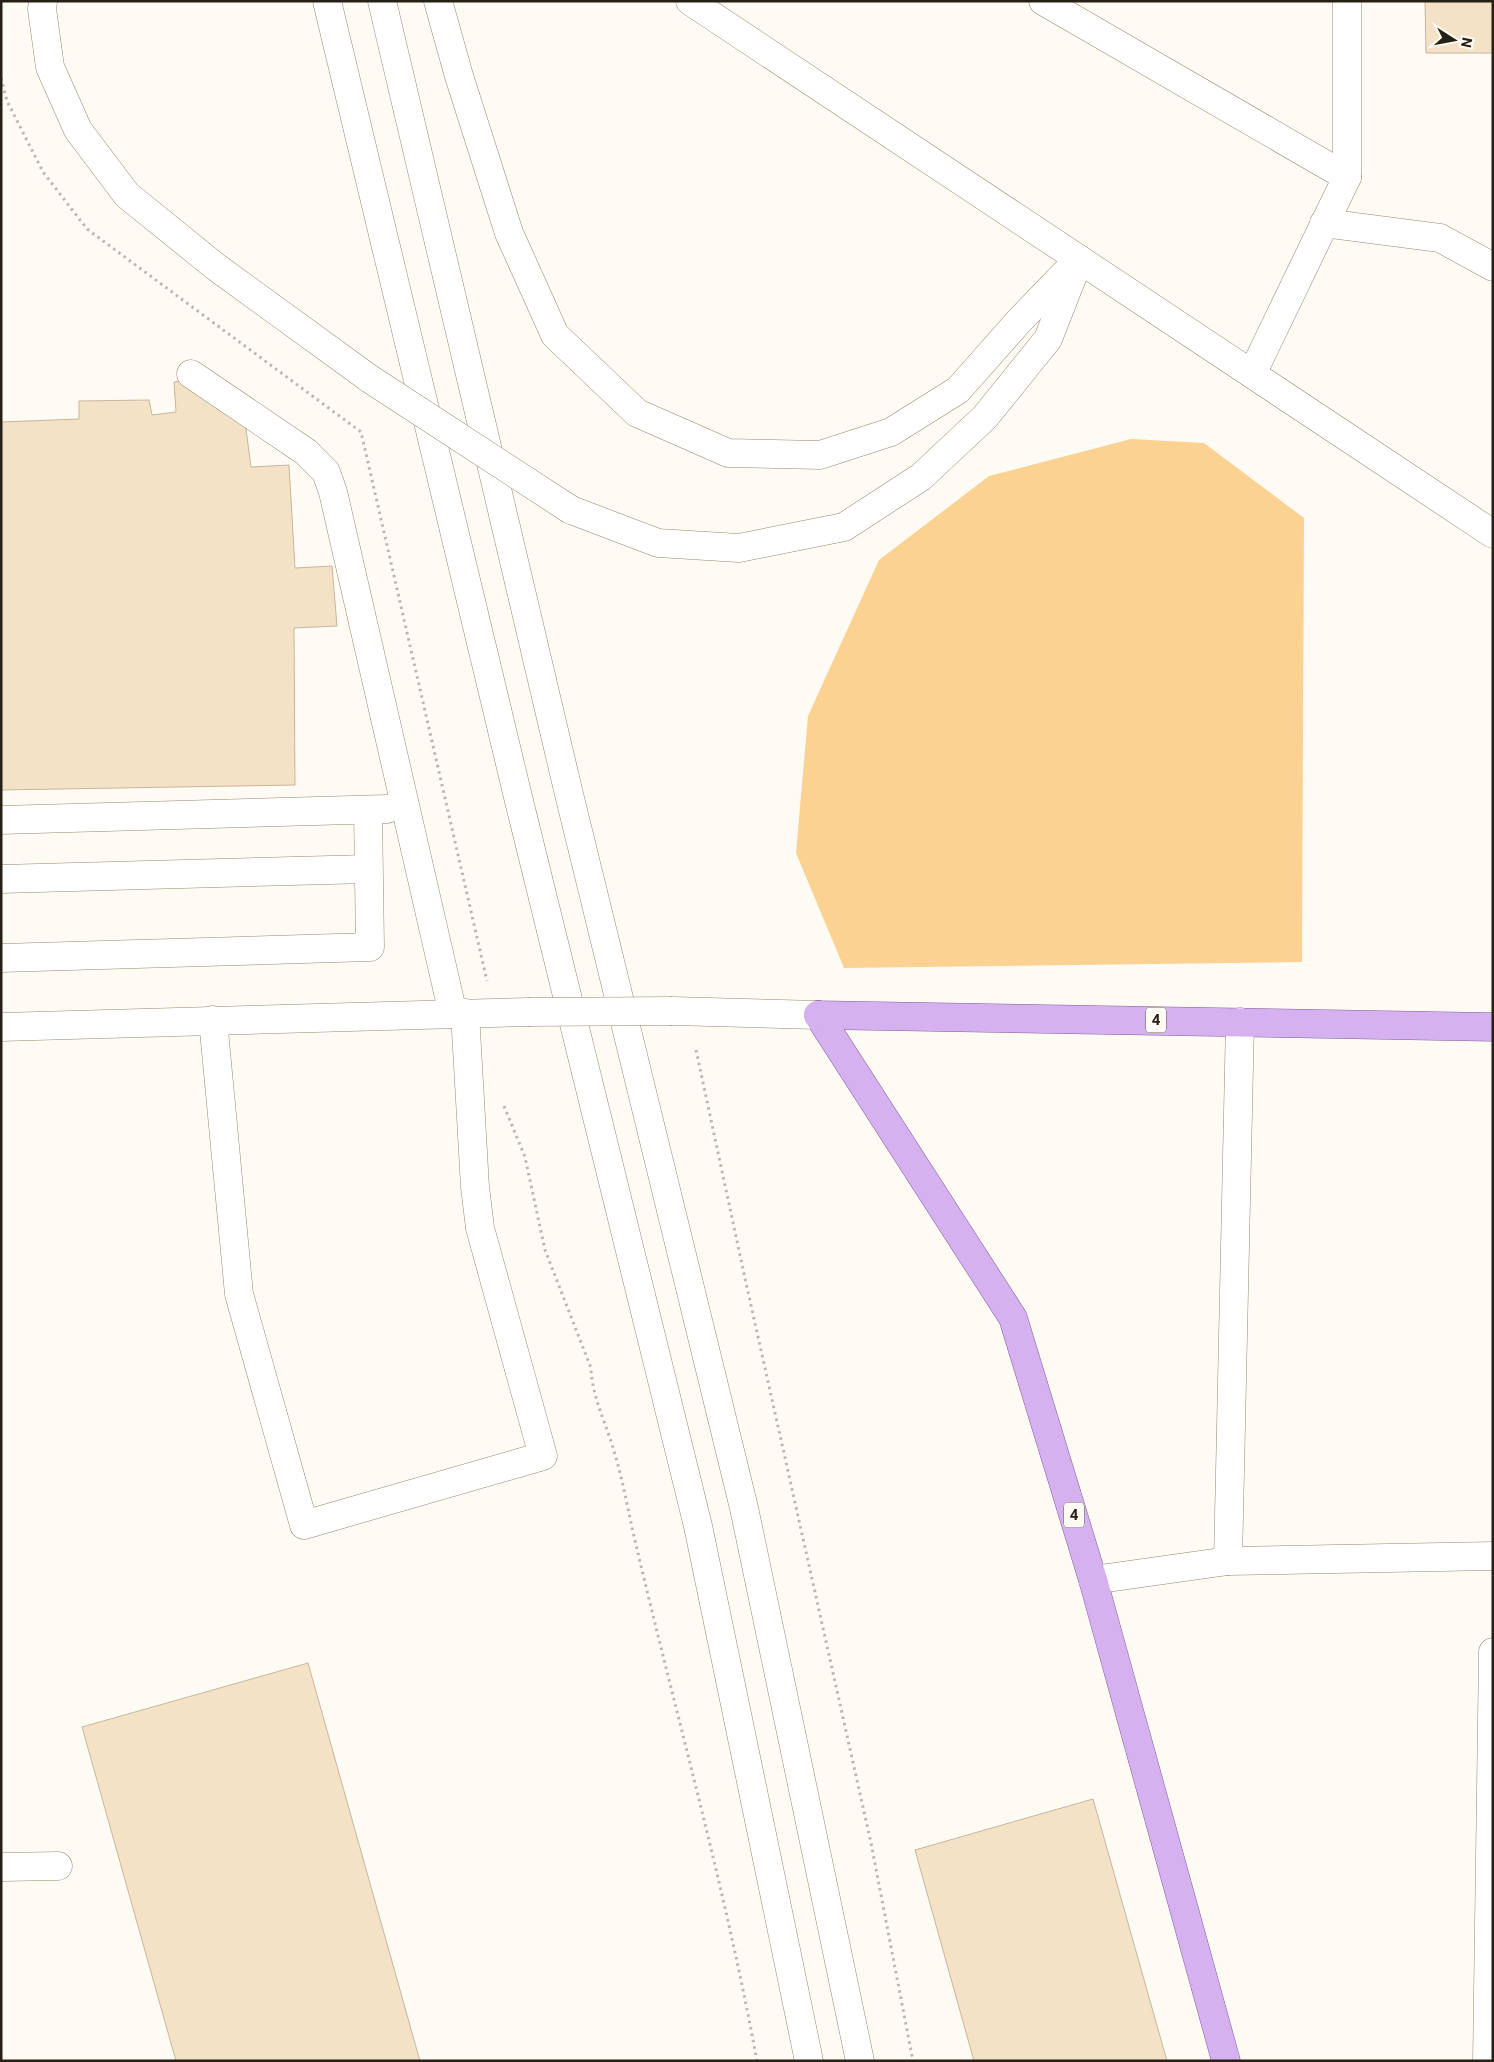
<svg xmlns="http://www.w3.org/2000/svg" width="1494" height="2062" viewBox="0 0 1494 2062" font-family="Roboto,sans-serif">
  <rect width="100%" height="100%" fill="#fefbf5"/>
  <path fill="#fbd292" d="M1131,439L1204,443L1304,518L1302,962L844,968L796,853L808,716L879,560L989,476Z"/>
  <g fill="#f4e2c6" stroke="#c8b69c">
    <path d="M1425,1H1493V53H1426Z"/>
    <path d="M193,380L244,414L251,467L289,465L295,568L332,566L337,626L294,628L295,785L1,790V422L79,419V401L149,400L152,415L176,412L174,382Z"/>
    <path d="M308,1663L420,2061H176L82,1727Z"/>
    <path d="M1093,1799L1167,2061H974L915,1850Z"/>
  </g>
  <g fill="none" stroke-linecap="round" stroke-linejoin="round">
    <defs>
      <g id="minor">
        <path d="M43,1L42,9L50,67L78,130L127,195L216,267L370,379"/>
        <path d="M327,1L519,801L698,1526L809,2061"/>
        <path d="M382,1L568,790L744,1508L860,2061"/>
        <path d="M438,1L459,76L509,233L555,335L637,413L728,453L820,455L891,432L958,390L1019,321L1079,259"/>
        <path d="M690,1L1493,534"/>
        <path d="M1043,1L1347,177L1252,374"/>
        <path d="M1347,177V1"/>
        <path d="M1324,223L1440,238L1493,267"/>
        <path d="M191,374L306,452L326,472L333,492L453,1014"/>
        <path d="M571,510L658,543L739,548L844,527L921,477L985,417L1048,339L1075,270"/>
        <path d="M1,820L387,809"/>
        <path d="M1,879L368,869"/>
        <path d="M1,958L370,947L368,810"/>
        <path d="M672,1011L818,1015"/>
        <path d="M213,1020L239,1294L304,1525L543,1456L480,1228L475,1187L465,1013"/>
        <path d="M1,1027L528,1012"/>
        <path d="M1228,1561L1240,1022"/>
        <path d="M1093,1580L1228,1561L1493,1556"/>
        <path d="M1,1867L58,1866"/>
        <path d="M1487,2061L1493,1652"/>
      </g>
      <g id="major">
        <path d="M818,1015L1013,1318L1093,1580L1226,2061"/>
        <path d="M818,1015L1493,1027"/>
      </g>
    </defs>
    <use href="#minor" stroke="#99886f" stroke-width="29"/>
    <use href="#major" stroke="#865c9d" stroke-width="29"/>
    <g stroke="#bcb7b0" stroke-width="3" stroke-dasharray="2.5 4" stroke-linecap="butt">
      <path d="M1,78L7,101L43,172L87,229L361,432L487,981"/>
      <path d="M696,1050L746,1283L871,1843L913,2061"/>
      <path d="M504,1106L525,1157L545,1250L591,1368C592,1397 606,1423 614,1451C622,1477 627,1505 633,1532C674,1708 724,1882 757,2061"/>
    </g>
    <use href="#minor" stroke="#fff" stroke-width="28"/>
    <use href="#major" stroke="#d5b1f0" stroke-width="28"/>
    <defs>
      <g id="minor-bridge">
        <path d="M370,379L571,510"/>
        <path d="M528,1012L672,1011"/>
      </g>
    </defs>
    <use href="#minor-bridge" stroke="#99886f" stroke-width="29" stroke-linecap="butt"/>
    <use href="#minor-bridge" stroke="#fff" stroke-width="28"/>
  </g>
  <g text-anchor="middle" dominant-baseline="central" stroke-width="4.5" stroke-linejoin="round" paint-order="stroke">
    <g fill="#fefbf5" stroke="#686259" stroke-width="1">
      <rect x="1146" y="1007.5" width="20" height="25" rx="4"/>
      <rect x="1064" y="1502.5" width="20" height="25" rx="4"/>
    </g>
    <g font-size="15" font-weight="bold" fill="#272016">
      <text x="1156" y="1020">4</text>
      <text x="1074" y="1515">4</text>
    </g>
  </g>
  <rect width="1494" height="2062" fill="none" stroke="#272016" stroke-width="5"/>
  <g transform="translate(1454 40) rotate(101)" stroke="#fefbf5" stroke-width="4" paint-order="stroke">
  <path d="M0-4L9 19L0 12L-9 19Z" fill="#272016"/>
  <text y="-8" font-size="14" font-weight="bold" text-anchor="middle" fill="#272016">N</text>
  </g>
</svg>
